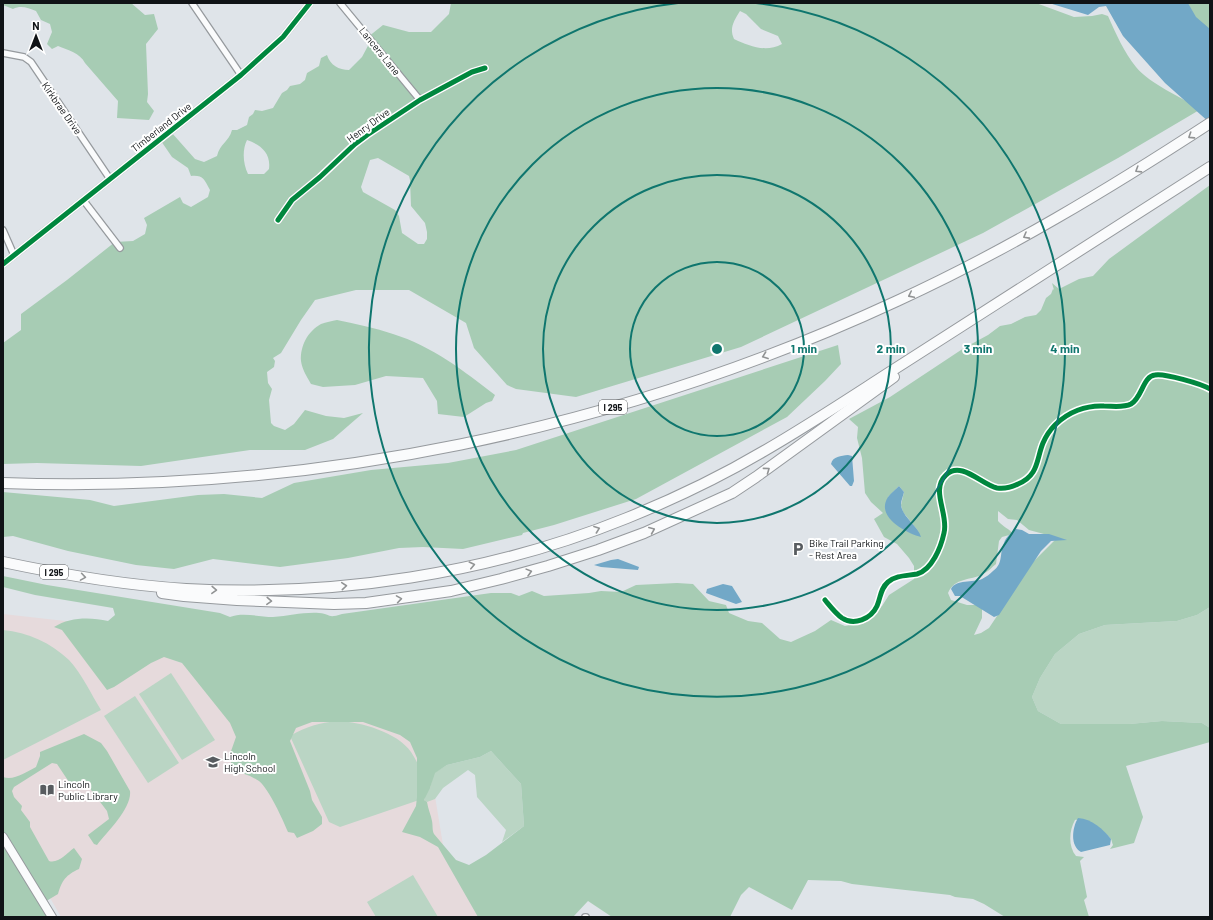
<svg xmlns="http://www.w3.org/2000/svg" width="1213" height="920" viewBox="0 0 1213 920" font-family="Barlow,sans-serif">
  <rect width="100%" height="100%" fill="#dfe4e9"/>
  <path fill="#e6dadc" d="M3,614L83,623L312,716L378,718L416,745L432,778L443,845L481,917H61L33,868L3,821Z"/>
  <g fill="#bad5c4">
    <path d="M1210,607V728L1202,723L1162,721L1129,724H1061L1038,711L1032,697L1040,678L1055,654L1079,634L1105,625L1177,621L1197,615Z"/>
    <path d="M3,630C28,632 51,643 69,660C82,674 91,694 101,710L3,760Z"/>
    <path d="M171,673L215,740L182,760L139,694Z"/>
    <path d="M135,696L179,763L148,783L104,716Z"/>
    <path d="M338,721C361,722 397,732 411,752C418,763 424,776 430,788L434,773L447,765L480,757L491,751L521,784L524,826L502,842L506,830L477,797L475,775L468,770L443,788L435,799L427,802L424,800L425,798L340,827L329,822L290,736C307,726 319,723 338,721Z"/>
    <path d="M413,875L438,917H376L367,902Z"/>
  </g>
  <g fill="#a7ccb4" fill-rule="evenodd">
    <path d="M3,3H131L145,15L154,14L158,29L146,44L148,94L147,102L154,111L149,120L117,118L118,101L85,63C80,53 68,50 58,46L52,49L47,44L52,32L50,24L41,20L36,11C28,8 21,5 13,9L3,5Z"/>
    <path d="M451,3H1036L1074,17L1092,16L1102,14L1108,16C1116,34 1124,52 1136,67C1150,84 1182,98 1201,109L1118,158L983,233L741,347L576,397L516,389L507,385L474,348L466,323L409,290H356L315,300L301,320L281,353L273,358L275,361L274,367L267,372L268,383L272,389L269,400L271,423L274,426L285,430L294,424L305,410L326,416L344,418L363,413L333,439L305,450H250L141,466L37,463L3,464V343L21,330V314L67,280L115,242L133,241L145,234L147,225L144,218L180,197L183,203L191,207L208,197L210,190C204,179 203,175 191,176L188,168L172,157L161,141L172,133L195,159L204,162L217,156C220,143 229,142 232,130H237L247,125L249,117L253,114L255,110L262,111L273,108L282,93L287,90L290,86L300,84L305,80L307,73L319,66L321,58L327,55C330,65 339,70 349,70L362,57L370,42L368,37L383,25L409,32H431L449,14ZM740,11L746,14L761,29L778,36L782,44C766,53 749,46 734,39C729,28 734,21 740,11ZM247,140C261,145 271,153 269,169L264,174H248C243,164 242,150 247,140ZM378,158L409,176L410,180L411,206L425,223L427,232V239L424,244H418L402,233L399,216L395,210L363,192L361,187L370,160Z"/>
    <path d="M1188,3H1210V33L1194,16Z"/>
    <path d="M1210,185V607L1197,615L1177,621L1105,625L1079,634L1055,654L1040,678L1032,697L1038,711L1061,724H1129L1162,721L1202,723L1210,728V742L1126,766L1143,817L1134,843L1110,849L1113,845C1112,843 1112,841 1111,839C1107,832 1083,818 1075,820C1069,831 1068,846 1076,856L1084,857L1080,861L1087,897L1084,900L1089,917H1005L984,904L973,899L955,897L950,895L852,884L841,881L808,880L792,910L749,887L741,895L730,917H612L588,901L573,917H478L438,847L420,837L402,832L416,806L417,797V758L410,742L400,735L363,722H312L296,728L290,741L310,791L312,800L322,817V824L313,831L297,838L294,833L288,832C283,820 269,789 259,781C250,775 241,773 231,769V760L230,754L236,737L230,723L182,663L164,657L151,663L114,687L107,690L62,630L54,627C70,617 90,617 108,621L115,615L113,608L35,595L3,587V576L47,585L220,613L230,617C243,612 259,617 273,617C289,616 303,612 319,613C331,614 327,619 342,614L491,593H511L519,596L532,591L544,596L589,593L601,591L621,592L636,585L677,583L693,584L709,601L726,605L729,613L748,621L762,623L780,639L791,642L815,631L831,620L845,626L861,623L870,617L882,606L889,595L914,579V566L909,558L897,544L884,537L874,519L883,513L871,502L865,493L862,458L857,438L858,427L849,419L890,397L964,348L988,335L1000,326L1011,324L1025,317L1036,315L1041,310L1046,298L1051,294L1053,289L1054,290L1052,283L1059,289L1079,279L1093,276L1109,259ZM899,486L904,492L901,505L903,512L919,532L888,497ZM998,511L1008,519L1017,520L1029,530L1055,537V540L1033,562L989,628L981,633L974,635L982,618V605H967L951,600L948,593C955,577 970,581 983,574C988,572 992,567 996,564L999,541L1002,537L1013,534C1010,529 1003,527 998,521ZM491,751L521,784L524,826L486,855L469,865L456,860L434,834C432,830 433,826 432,821C431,815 428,809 427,802L424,800L430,788L435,773L447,765L480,757Z"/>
    <path d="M337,320C356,324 375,328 393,334C432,346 464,371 495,395L492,401L486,403L464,417L438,414L437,401L423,378L386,376L355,385L323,387L311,384C307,377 302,369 301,361C300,346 308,331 321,324C326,322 332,321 337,320Z"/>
    <path d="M838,345L841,364L825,381L787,417L636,499L554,525L523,533L522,535L463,549L423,547L399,548L348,558L280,567L213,559L174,569L136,565L68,551L13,536L3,537V492L90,500L114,506L198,495L224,494L262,498L294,483L371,470L448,463L516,450Z"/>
    <path d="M84,734L101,743L107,751L130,791C132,808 108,831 97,845L94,844L88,835L109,819L107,811L88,786H81L79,783L76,784L73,788L57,764L52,763L14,787L12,791L14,797L22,806L21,810L30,822V827L49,861C58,864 67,853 74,848L82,859L79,869C66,875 62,880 58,894L43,903L50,917H3V777C14,781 26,772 36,767L40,756V752Z"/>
  </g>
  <g fill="#72a8c7">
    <path d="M1049,3H1188L1196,17L1210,29V123L1165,83L1123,36L1106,6L1099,7L1088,15Z"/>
    <path d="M848,455L852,456L854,481L852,486H850L831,464C833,456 841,456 848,455Z"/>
    <path d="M899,486L904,492C903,496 901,501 901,504C901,516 918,526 921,537C906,533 875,517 888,497C891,493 896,489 899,486Z"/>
    <path d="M1016,529L1022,530L1029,534H1049L1067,540L1051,541L1041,551L999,615L994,617L960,596H955L951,589C956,579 973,583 982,579C986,577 990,574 993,571C1004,563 999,553 1004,543C1006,537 1011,533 1016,529Z"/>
    <path d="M618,559L639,567L638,570L601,567L594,565L611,560Z"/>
    <path d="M723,584L732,586L742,602L736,604L706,593L707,589Z"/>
    <path d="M1078,818C1092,819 1103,829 1111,839L1110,845L1081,852C1070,846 1072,828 1078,818Z"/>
  </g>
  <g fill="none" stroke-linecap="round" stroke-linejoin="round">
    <defs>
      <g id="street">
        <path d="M192,3L241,75"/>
        <path d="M340,3L420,100"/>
        <path d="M3,53L24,57L31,62L110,179"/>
        <path d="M84,201L120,248"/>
        <path d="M278,220L292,200L320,177L355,144L367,135L420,100L472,72L485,68"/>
        <path d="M3,230L14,255"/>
        <path d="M3,264L241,75L283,37L310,3"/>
        <path d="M585,917H586"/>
      </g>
      <path id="secondary" d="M3,837L52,917"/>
      <g id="highway">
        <path d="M3,483C309,494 619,430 897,301C1006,251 1109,189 1210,123"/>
        <path d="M3,562C64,575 124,585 186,589C335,597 489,574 627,518C674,499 720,477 764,451C811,424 857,393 904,363C1006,298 1108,232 1210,167"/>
        <path d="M162,593L184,596L237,600L334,604L366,603L451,591L501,579L548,566L598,550L644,533L732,493L756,477L894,377"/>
      </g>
    </defs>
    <use href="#street" stroke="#969a9e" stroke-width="8"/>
    <use href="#secondary" stroke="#969a9e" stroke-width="10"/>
    <use href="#highway" stroke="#969a9e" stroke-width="12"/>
    <use href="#street" stroke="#fafbfc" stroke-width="5.5"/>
    <use href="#secondary" stroke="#fafbfc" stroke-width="8"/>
    <use href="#highway" stroke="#fafbfc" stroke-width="10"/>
    <defs>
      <g id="cycleway">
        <path d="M278,220L292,200L320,177L355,144L367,135L420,100L472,72L485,68"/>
        <path d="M3,264L241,75L283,37L310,3"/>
        <path d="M825,600C830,606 835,613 842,618C854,626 871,619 877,606C881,597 880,589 888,582C897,575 906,576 917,574C932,570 941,547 944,533C949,514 930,490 946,475C961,460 982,485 997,488C1004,489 1012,487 1018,484C1039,475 1036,460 1043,443C1046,436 1050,430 1055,425C1068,412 1086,405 1104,406C1113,406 1123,408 1131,404C1142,398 1143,376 1155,375C1164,373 1202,384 1210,389"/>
      </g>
    </defs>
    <use href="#cycleway" stroke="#fff" stroke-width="8"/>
    <use href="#cycleway" stroke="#00873e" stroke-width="5"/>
  </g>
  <defs><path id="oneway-chevron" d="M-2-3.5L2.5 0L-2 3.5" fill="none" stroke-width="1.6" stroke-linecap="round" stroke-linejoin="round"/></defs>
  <g stroke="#919394">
    <use href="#oneway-chevron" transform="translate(1191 136) rotate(147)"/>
    <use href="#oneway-chevron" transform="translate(1138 170) rotate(148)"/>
    <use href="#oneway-chevron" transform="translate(1026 236) rotate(151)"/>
    <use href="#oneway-chevron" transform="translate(911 295) rotate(154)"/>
    <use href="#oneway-chevron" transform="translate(765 356) rotate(160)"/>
    <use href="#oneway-chevron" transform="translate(767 470) rotate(-36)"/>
    <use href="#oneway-chevron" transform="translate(597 529) rotate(-20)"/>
    <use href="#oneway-chevron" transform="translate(652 530) rotate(-23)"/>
    <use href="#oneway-chevron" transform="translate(472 565) rotate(-13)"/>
    <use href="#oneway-chevron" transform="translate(529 572) rotate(-15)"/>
    <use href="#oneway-chevron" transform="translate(83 577) rotate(9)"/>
    <use href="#oneway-chevron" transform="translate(344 586) rotate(-5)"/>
    <use href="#oneway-chevron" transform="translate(214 590) rotate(2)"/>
    <use href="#oneway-chevron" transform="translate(399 599) rotate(-9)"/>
    <use href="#oneway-chevron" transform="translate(269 601) rotate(3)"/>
  </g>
  <g fill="none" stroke="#0f766e" stroke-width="2">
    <circle cx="717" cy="349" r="87"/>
    <circle cx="717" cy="349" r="174"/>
    <circle cx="717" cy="349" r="261"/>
    <path d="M756 3A348 348 0 1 1 678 3"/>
  </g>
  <defs>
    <symbol id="parking-bare" viewBox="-9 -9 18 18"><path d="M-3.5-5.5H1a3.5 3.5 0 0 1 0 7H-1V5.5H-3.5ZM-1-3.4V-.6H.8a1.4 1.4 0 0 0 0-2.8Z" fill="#585c60" stroke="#fff" stroke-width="2.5" paint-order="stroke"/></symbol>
    <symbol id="school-bare" viewBox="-9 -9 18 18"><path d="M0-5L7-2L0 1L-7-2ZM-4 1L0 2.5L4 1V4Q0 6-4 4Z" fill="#585c60" stroke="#fff" stroke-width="2.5" paint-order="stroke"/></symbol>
    <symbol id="library-bare" viewBox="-9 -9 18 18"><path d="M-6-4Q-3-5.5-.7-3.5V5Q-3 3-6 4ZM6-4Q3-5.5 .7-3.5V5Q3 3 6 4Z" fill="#585c60" stroke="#fff" stroke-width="2.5" paint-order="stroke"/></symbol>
  </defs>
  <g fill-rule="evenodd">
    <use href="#parking-bare" x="788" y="539" width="20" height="20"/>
    <use href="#school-bare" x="203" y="752" width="20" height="20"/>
    <use href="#library-bare" x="37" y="780" width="20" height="20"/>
  </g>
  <g text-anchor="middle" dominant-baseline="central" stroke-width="4" stroke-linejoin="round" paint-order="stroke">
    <g fill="#fff" stroke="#585a5c" stroke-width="1">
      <rect x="599" y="400" width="28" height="14" rx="3"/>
      <rect x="40" y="565" width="28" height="14" rx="3"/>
    </g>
    <g font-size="9" font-weight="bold" fill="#101316">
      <text x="613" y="407">I 295</text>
      <text x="54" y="572">I 295</text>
    </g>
    <g font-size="10" fill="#101316" stroke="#fff">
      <text transform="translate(380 51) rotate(51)">Lancers Lane</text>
      <text transform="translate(62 108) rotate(55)">Kirkbrae Drive</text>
      <text transform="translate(368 125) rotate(-36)">Henry Drive</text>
      <text transform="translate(161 127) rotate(-38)">Timberland Drive</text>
    </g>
    <g font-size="10" fill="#101316" stroke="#fff" text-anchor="start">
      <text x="809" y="543">Bike Trail Parking<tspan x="809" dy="12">- Rest Area</tspan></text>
      <text x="224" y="756">Lincoln<tspan x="224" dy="12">High School</tspan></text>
      <text x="58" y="784">Lincoln<tspan x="58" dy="12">Public Library</tspan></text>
    </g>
  </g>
  <circle cx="717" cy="349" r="6" fill="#0f766e" stroke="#fff" stroke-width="2"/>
  <g font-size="12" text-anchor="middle" font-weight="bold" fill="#0f766e" stroke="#fff" stroke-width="4" stroke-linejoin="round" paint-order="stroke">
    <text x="804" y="353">1 min</text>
    <text x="891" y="353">2 min</text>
    <text x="978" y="353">3 min</text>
    <text x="1065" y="353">4 min</text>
  </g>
  <rect width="1213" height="920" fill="none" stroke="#101316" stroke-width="8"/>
  <g transform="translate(36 36)" stroke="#ffffff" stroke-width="3" paint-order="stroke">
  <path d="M0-3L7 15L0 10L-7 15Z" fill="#101316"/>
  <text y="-6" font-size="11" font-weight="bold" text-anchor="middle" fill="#101316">N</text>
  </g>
</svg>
